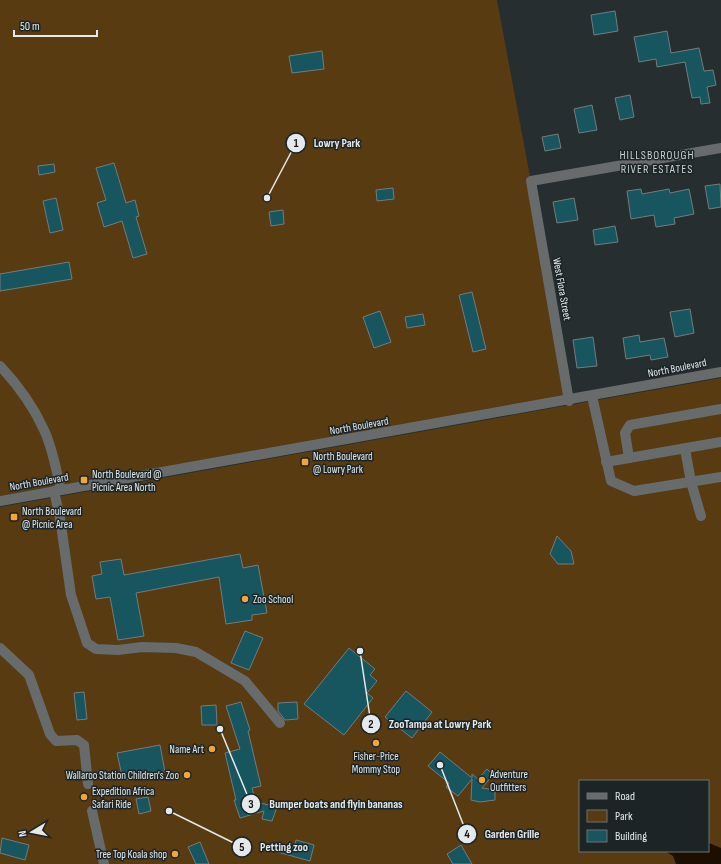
<svg xmlns="http://www.w3.org/2000/svg" width="721" height="864" viewBox="0 0 721 864" font-family="'Sofia Sans Condensed',sans-serif">
  <rect width="100%" height="100%" fill="#262e30"/>
  <g fill="#583b11" fill-rule="evenodd">
    <path d="M0,0H497L571,396L0,496Z"/>
    <path d="M721,378V864H0V507ZM580,781H708V851H580Z"/>
  </g>
  <path fill="#1d0f00" d="M708,837L709,843L721,848V864H676L673,856L665,851H708Z"/>
  <g fill="#17555f" stroke="#727c7e">
    <path d="M615,11L618,31L594,35L591,15Z"/>
    <path d="M667,31L671,53L699,48L704,71L713,70L716,85L707,87L710,103L701,104L700,97L692,98L685,62L657,67L656,59L639,62L634,37Z"/>
    <path d="M322,51L324,69L292,73L289,56Z"/>
    <path d="M630,95L634,117L620,120L615,98Z"/>
    <path d="M592,105L597,130L579,133L574,109Z"/>
    <path d="M558,134L561,148L545,151L542,137Z"/>
    <path d="M114,163L126,203L135,200L139,216L136,217L147,254L133,258L122,221L104,227L97,203L106,200L96,168Z"/>
    <path d="M54,164L55,172L39,175L38,166Z"/>
    <path d="M720,184L721,207L709,209L705,186Z"/>
    <path d="M393,188L394,199L377,201L376,190Z"/>
    <path d="M641,189L642,194L669,189L670,193L689,189L694,214L674,218L675,224L656,227L654,215L631,219L627,191Z"/>
    <path d="M56,198L63,230L50,233L43,201Z"/>
    <path d="M574,198L578,220L557,223L553,202Z"/>
    <path d="M283,210L284,224L271,226L269,212Z"/>
    <path d="M615,226L618,242L595,245L593,230Z"/>
    <path d="M69,262L72,279L0,291V274Z"/>
    <path d="M472,292L486,349L473,352L459,295Z"/>
    <path d="M690,309L694,333L675,337L670,312Z"/>
    <path d="M380,311L391,342L374,348L363,317Z"/>
    <path d="M423,314L425,325L407,328L405,317Z"/>
    <path d="M639,335L640,342L664,338L668,357L651,360L650,355L626,359L623,338Z"/>
    <path d="M593,337L597,366L577,368L573,340Z"/>
    <path d="M557,536L571,551L574,564H558L550,554Z"/>
    <path d="M240,554L243,568L258,565L267,613L252,615V620L226,624L219,577L136,593L144,636L118,640L110,597L96,599L92,576L102,574L100,562L121,559L124,575Z"/>
    <path d="M245,631L263,638L249,670L231,663Z"/>
    <path d="M349,648L375,669L370,675L377,681L367,693L373,698L344,735L304,704Z"/>
    <path d="M406,691L432,712L412,738L385,717Z"/>
    <path d="M84,692L87,719L77,720L74,693Z"/>
    <path d="M241,702L250,730L248,731L261,786L252,788L256,802L277,807L272,821L262,819L264,811L240,818L234,800H236L225,753L240,749L226,706Z"/>
    <path d="M297,702L298,719L285,720L278,711V703Z"/>
    <path d="M216,705L217,725H202L201,706Z"/>
    <path d="M160,745L165,772L123,780L117,753Z"/>
    <path d="M440,752L472,778V774L478,779L487,769L493,775L482,788L495,790V800L480,802L471,800L472,779L458,796L446,787L449,783L428,766Z"/>
    <path d="M148,797L151,811L139,814L136,799Z"/>
    <path d="M2,838L29,845L25,860L0,853Z"/>
    <path d="M296,840L314,845L310,861L274,851L276,843L294,848Z"/>
    <path d="M200,842L209,864H196L188,847Z"/>
    <path d="M461,845L472,864H453L447,854Z"/>
  </g>
  <g fill="none" stroke-linecap="round" stroke-linejoin="round">
    <g stroke="#676b6c" stroke-width="10">
      <path d="M0,366C17,384 34,408 44,430C53,449 56,470 61,490"/>
      <path d="M592,396L611,481L634,491L721,477"/>
      <path d="M569,401L531,181L721,148"/>
      <path d="M685,449L691,482L701,516"/>
      <path d="M629,458L721,442"/>
      <path d="M606,462L629,458L625,433L630,425L721,409"/>
      <path d="M54,491L60,518L71,595L87,643L96,649L118,650L142,647L176,648L196,652L245,681L280,723"/>
      <path d="M0,501L721,372"/>
      <path d="M0,648L29,675L50,734L56,741L77,740L84,745L88,784"/>
      <path d="M92,811L104,864"/>
    </g>
  </g>
  <g fill="#efa73d" stroke="#1c2426" stroke-width="1.5">
    <rect x="301" y="458" width="8" height="8" rx="2"/>
    <rect x="80" y="476" width="8" height="8" rx="2"/>
    <rect x="10" y="513" width="8" height="8" rx="2"/>
    <circle cx="245" cy="599" r="4"/>
    <circle cx="376" cy="743" r="4"/>
    <circle cx="212" cy="749" r="4"/>
    <circle cx="187" cy="775" r="4"/>
    <circle cx="482" cy="780" r="4"/>
    <circle cx="84" cy="797" r="4"/>
    <circle cx="175" cy="854" r="4"/>
  </g>
  <g text-anchor="middle" dominant-baseline="central" stroke-width="3" stroke-linejoin="round" paint-order="stroke">
    <g font-size="11" fill="#e4eaeb" stroke="#1c2426">
      <text transform="translate(562 289) rotate(80)">West Flora Street</text>
      <text transform="translate(677 368) rotate(-11)">North Boulevard</text>
      <text transform="translate(359 426) rotate(-10)">North Boulevard</text>
      <text transform="translate(39 482) rotate(-10)">North Boulevard</text>
    </g>
    <g font-size="11" fill="#e4eaeb" stroke="#1c2426" text-anchor="start">
      <text x="313" y="456">North Boulevard<tspan x="313" dy="13">@ Lowry Park</tspan></text>
      <text x="92" y="474">North Boulevard @<tspan x="92" dy="13">Picnic Area North</tspan></text>
      <text x="22" y="511">North Boulevard<tspan x="22" dy="13">@ Picnic Area</tspan></text>
      <text x="253" y="599">Zoo School</text>
      <text x="204" y="749" text-anchor="end">Name Art</text>
      <text x="376" y="756" text-anchor="middle">Fisher-Price<tspan x="376" dy="13">Mommy Stop</tspan></text>
      <text x="490" y="774">Adventure<tspan x="490" dy="13">Outfitters</tspan></text>
      <text x="179" y="775" text-anchor="end">Wallaroo Station Children's Zoo</text>
      <text x="92" y="791">Expedition Africa<tspan x="92" dy="13">Safari Ride</tspan></text>
      <text x="167" y="854" text-anchor="end">Tree Top Koala shop</text>
    </g>
    <g font-size="12" letter-spacing="1" fill="#c7d2d4" stroke="#1c2426">
      <text x="657" y="155">HILLSBOROUGH<tspan x="657" dy="14">RIVER ESTATES</tspan></text>
    </g>
  </g>
  <path fill="none" stroke="#e4eaeb" stroke-width="1.5" d="M267 198L296 143M360 651L371 724M220 729L251 804M440 765L467 834M169 811L242 847"/>
  <g fill="#e4eaeb" stroke="#1c2426" stroke-width="1.5">
    <circle cx="267" cy="198" r="4"/>
    <circle cx="360" cy="651" r="4"/>
    <circle cx="220" cy="729" r="4"/>
    <circle cx="440" cy="765" r="4"/>
    <circle cx="169" cy="811" r="4"/>
    <circle cx="296" cy="143" r="10"/>
    <circle cx="371" cy="724" r="10"/>
    <circle cx="251" cy="804" r="10"/>
    <circle cx="467" cy="834" r="10"/>
    <circle cx="242" cy="847" r="10"/>
  </g>
  <g font-size="12" text-anchor="middle" font-weight="bold" fill="#111">
    <text x="296" y="147">1</text>
    <text x="371" y="728">2</text>
    <text x="251" y="808">3</text>
    <text x="467" y="838">4</text>
    <text x="242" y="851">5</text>
  </g>
  <g font-size="12" text-anchor="middle" font-weight="bold" fill="#e4eaeb" stroke="#1c2426" stroke-width="3" stroke-linejoin="round" paint-order="stroke">
    <text x="337" y="147">Lowry Park</text>
    <text x="440" y="728">ZooTampa at Lowry Park</text>
    <text x="336" y="808">Bumper boats and flyin bananas</text>
    <text x="512" y="838">Garden Grille</text>
    <text x="284" y="851">Petting zoo</text>
  </g>
  <rect x="579" y="780" width="130" height="72" fill="#1c2426" stroke="#6c7375"/>
  <rect x="587" y="793" width="20" height="6" fill="#676b6c" stroke="#6c7375"/>
  <text x="615" y="800" font-size="12" fill="#e4eaeb">Road</text>
  <rect x="587" y="810" width="20" height="12" fill="#583b11" stroke="#6c7375"/>
  <text x="615" y="820" font-size="12" fill="#e4eaeb">Park</text>
  <rect x="587" y="830" width="20" height="12" fill="#17555f" stroke="#6c7375"/>
  <text x="615" y="840" font-size="12" fill="#e4eaeb">Building</text>
  <g transform="translate(32 832) rotate(260)" stroke="#1c2426" stroke-width="3" paint-order="stroke">
  <path d="M0-3L7 15L0 10L-7 15Z" fill="#e4eaeb"/>
  <text y="-6" font-size="11" font-weight="bold" text-anchor="middle" fill="#e4eaeb">N</text>
  </g>
  <path d="M14 30v6h83v-6" fill="none" stroke="#e4eaeb" stroke-width="2"/>
  <text x="20" y="30" font-size="12" fill="#e4eaeb" stroke="#1c2426" stroke-width="3" paint-order="stroke">50 m</text>
</svg>
